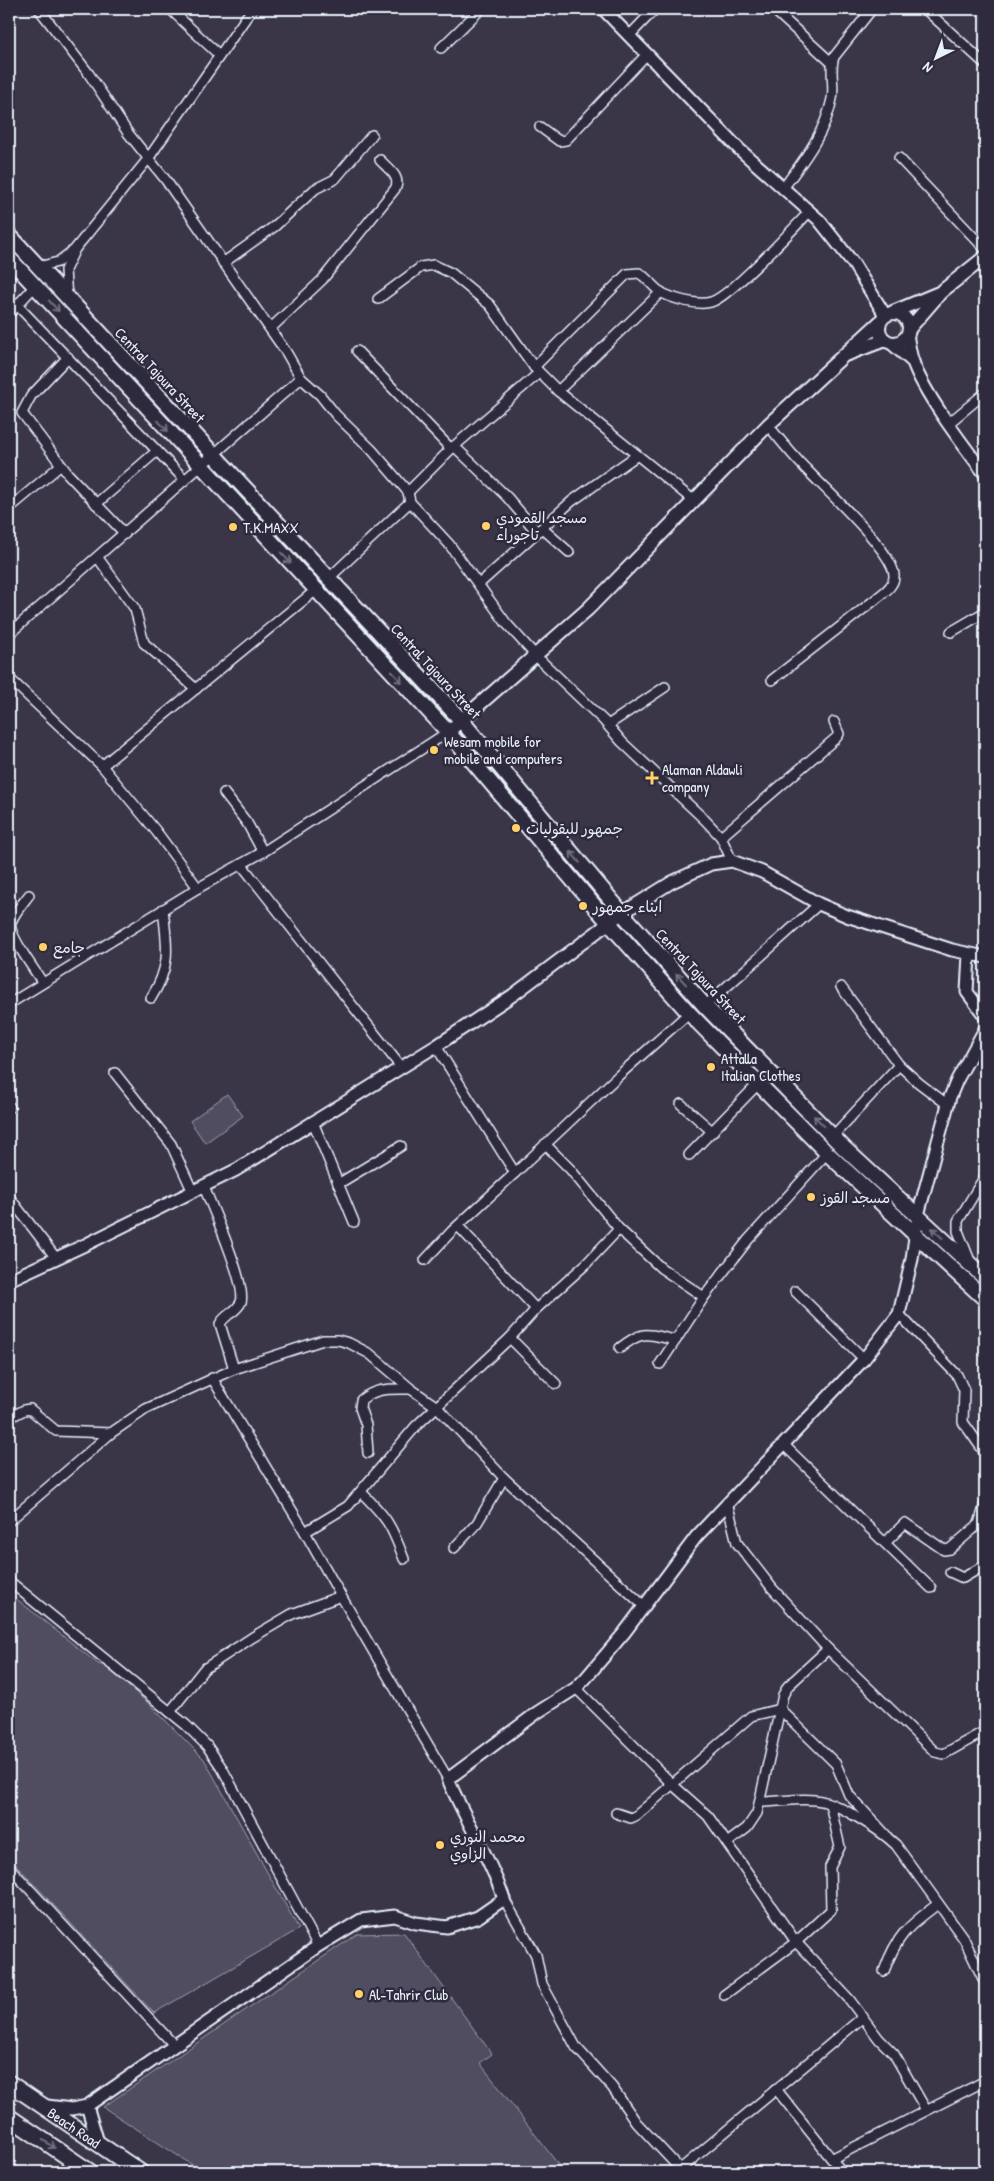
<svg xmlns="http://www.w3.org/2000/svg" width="994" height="2181" viewBox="0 0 994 2181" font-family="'Patrick Hand','Playpen Sans Arabic',sans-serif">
  <rect width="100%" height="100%" fill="#3a3648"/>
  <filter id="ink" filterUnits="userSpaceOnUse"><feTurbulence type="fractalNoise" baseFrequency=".02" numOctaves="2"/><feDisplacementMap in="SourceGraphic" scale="10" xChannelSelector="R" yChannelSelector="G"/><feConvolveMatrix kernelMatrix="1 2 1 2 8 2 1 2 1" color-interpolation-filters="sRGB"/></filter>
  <g filter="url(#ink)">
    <g fill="#504e5f" stroke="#9ca0ac">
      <path d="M227,1094L243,1116L205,1143L190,1121Z"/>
      <path d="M9,1593L98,1664L105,1666L149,1704L204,1759L299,1929L154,2013L9,1857Z"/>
      <path d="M404,1933L492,2054L480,2063L564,2172H203L103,2107L357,1934Z"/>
    </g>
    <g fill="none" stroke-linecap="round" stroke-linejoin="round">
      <defs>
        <g id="minor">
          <path d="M39,9L89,74L128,133L165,179L286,352L301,378L320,395L336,415L372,450L408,492L410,502L449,544L506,623L536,656L604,721L622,742L705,820L721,837L732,861"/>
          <path d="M170,9L219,55"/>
          <path d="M773,9L832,63"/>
          <path d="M925,9L985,64"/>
          <path d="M629,36L655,9"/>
          <path d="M441,48L481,9"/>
          <path d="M540,127L559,141L566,140L647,54"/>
          <path d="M899,158L985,249"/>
          <path d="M784,187C804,160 825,133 832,99C835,85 829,70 834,57L872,9"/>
          <path d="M223,263L275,226L315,189L335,179L372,135"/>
          <path d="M38,267L58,262L71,252"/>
          <path d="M67,298L65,270L75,249L148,159L252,9"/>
          <path d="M378,299L421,267L434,265L451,273L490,305L534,367L558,391L693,500"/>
          <path d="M17,305L185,480"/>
          <path d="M9,314L35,286"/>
          <path d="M270,329L322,280L395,189C402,177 388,169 380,160"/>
          <path d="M357,351L451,449"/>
          <path d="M68,357L31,396L22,413L68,474L125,534"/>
          <path d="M534,367L627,274L639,273C648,278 653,288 662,293C674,299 698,306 711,302C730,297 793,229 810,211"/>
          <path d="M558,391L661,292"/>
          <path d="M949,423L985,393"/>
          <path d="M768,425C780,440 792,455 806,469C824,488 893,551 894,575C895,586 883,593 876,599L772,680"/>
          <path d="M454,446L507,497L537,532"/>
          <path d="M408,492L451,449L539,373"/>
          <path d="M96,504L157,451"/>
          <path d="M12,506L61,465"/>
          <path d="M542,528L569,552"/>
          <path d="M98,558L135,609L144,643L196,689"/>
          <path d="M328,579L410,502"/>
          <path d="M479,584L572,501L636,456"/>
          <path d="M951,632L985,612"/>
          <path d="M9,634L301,378"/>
          <path d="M9,678L102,766L156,831L198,888"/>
          <path d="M608,725L665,687"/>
          <path d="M102,766L316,590"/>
          <path d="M224,793L247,823L263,852"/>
          <path d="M721,837L836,738L839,734L834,722"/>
          <path d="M241,864L401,1067"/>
          <path d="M29,895C23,903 15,912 11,922C7,934 35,970 42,982"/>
          <path d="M841,987L899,1065L919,1083L948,1105"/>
          <path d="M151,998C172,965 167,946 163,909"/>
          <path d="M9,1004L198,888L263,852L448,732"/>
          <path d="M705,1006L819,904"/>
          <path d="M436,1046L515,1173L618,1076L689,1013"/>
          <path d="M115,1073L171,1144L193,1192"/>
          <path d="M681,1104L713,1132"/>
          <path d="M9,1106L10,1107"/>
          <path d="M313,1122L354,1222"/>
          <path d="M833,1136L899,1065"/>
          <path d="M545,1144L570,1169L619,1229L661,1268L704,1297"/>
          <path d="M689,1155L758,1084"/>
          <path d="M338,1184L401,1146"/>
          <path d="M204,1187C212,1207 247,1285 241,1302C237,1312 225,1314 220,1324L234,1369"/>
          <path d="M9,1197L56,1258"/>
          <path d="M458,1226L536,1309"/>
          <path d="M425,1260L452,1231L515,1173"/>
          <path d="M970,1261L958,1231V1221L985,1176"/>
          <path d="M795,1291L864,1359"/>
          <path d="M899,1314L957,1375L964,1390L963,1422L985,1453"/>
          <path d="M510,1338L556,1384"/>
          <path d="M620,1348C645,1328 648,1335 676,1340"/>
          <path d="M660,1364L704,1297L748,1240L827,1153"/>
          <path d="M9,1418L24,1410L30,1409L56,1431L111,1433"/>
          <path d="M783,1444L931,1588"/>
          <path d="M368,1453L366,1425L360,1408L361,1400C376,1387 392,1389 411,1389"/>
          <path d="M361,1492C387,1518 391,1524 404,1559"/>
          <path d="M727,1502L737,1543L772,1588L828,1649L935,1752L944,1754L985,1731"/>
          <path d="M9,1521L111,1433L146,1409L234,1369L323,1340H338L349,1343L370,1354L411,1389L437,1407L504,1478L644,1606"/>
          <path d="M305,1532L348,1506L416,1426L510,1338L536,1309L585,1265L619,1229"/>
          <path d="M885,1543L905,1523L944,1550L950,1549L979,1524L985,1504"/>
          <path d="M454,1548L477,1523L504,1478"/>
          <path d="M950,1572L963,1578L985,1565"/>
          <path d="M9,1581L186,1725L207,1746L222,1768L318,1946"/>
          <path d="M341,1596L448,1779"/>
          <path d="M576,1688L673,1785L708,1816L796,1942L849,1999L879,2039L894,2054L926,2110"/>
          <path d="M170,1712L204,1669L253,1637L292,1614L341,1596L305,1532L212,1378"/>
          <path d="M760,1802C778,1802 797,1798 815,1800C836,1801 880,1830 896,1845L964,1939L985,1983"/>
          <path d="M616,1813L631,1818L637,1815L751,1716L780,1709L836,1764L849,1795L886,1835"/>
          <path d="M727,1843L747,1828L757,1813L783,1695L788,1686L828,1649"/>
          <path d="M9,1867L174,2045"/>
          <path d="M504,1899L536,1955L542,1984L576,2047L612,2087L636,2122L680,2169"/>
          <path d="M884,1971C897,1935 908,1926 938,1904"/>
          <path d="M724,1995L796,1942L831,1910L830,1867L840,1847L830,1804"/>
          <path d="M776,2089L842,2172"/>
          <path d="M833,2158L985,2081"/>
          <path d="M677,2172L863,2017"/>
        </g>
        <g id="tertiary">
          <path d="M603,9L739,149L819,220L853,263L885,315"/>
          <path d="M907,335C909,344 910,354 913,362C924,394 964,446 985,474"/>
          <path d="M891,343L913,362"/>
          <path d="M969,954L967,992L985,1016"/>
          <path d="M9,1280L87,1244L236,1170L436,1046L513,995L622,913L672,882L711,864L732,861L762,872L819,904L847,916L952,950L985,957"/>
          <path d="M47,2106L72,2109L87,2106L318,1946L361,1920L395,1916L416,1923L447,1927L478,1917L504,1899C490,1857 465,1820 448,1779L538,1712L576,1688L585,1679L624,1633L696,1537L864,1359L899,1314L912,1259L918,1215L950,1097L957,1080L985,1029"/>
          <path d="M87,2106L98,2142"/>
        </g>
        <g id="secondary">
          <path d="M893,312L939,293"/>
          <circle cx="894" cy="328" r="15"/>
          <path d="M909,329L941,292L985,257"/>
          <path d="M848,354L885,340"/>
          <path d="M448,732L588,609L768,425L879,323"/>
        </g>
        <g id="primary">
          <path d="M9,235L461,720L622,913L705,1006L844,1148L985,1278"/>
          <path d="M9,258L448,732L608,922L689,1013L827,1153L985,1299"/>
        </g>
        <g id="trunk">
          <path id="s1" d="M9,2083L140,2172"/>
          <path d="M9,2117L90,2172"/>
        </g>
      </defs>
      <use href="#minor" stroke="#e8f1f8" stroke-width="12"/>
      <use href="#tertiary" stroke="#e8f1f8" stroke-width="15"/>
      <use href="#secondary" stroke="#e8f1f8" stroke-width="16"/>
      <use href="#primary" stroke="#e8f1f8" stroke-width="18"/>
      <use href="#trunk" stroke="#e8f1f8" stroke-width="19"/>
      <use href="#minor" stroke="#2f2a3d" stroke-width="9"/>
      <use href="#tertiary" stroke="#2f2a3d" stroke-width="11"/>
      <use href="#secondary" stroke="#2f2a3d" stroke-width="12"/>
      <use href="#primary" stroke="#2f2a3d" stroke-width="14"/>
      <use href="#trunk" stroke="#2f2a3d" stroke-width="15"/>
    </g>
    <defs><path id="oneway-shaft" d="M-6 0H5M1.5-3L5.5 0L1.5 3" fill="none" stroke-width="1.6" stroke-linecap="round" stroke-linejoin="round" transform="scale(1.25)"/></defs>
    <g stroke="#70707e">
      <use href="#oneway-shaft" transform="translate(54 306) rotate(47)"/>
      <use href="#oneway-shaft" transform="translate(163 426) rotate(47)"/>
      <use href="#oneway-shaft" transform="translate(286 558) rotate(47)"/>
      <use href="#oneway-shaft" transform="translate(397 677) rotate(47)"/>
      <use href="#oneway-shaft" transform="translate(575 857) rotate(-130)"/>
      <use href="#oneway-shaft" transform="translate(681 979) rotate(-133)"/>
      <use href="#oneway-shaft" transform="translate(819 1121) rotate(-135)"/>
      <use href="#oneway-shaft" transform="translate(937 1233) rotate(-137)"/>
      <use href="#oneway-shaft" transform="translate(49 2144) rotate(34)"/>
    </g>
  </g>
  <g fill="#ffd166" stroke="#2f2a3d" stroke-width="2">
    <circle cx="486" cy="526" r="5"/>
    <circle cx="233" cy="527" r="5"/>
    <circle cx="434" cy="750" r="5"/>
    <path d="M649.5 770.5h5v5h5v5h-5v5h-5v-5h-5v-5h5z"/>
    <circle cx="516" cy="828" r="5"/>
    <circle cx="583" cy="906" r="5"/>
    <circle cx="43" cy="947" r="5"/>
    <circle cx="711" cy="1067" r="5"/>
    <circle cx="811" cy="1197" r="5"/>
    <circle cx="440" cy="1845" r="5"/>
    <circle cx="359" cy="1994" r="5"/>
  </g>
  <g text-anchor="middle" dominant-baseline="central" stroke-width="5" stroke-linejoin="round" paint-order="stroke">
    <g font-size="15" fill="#e8f1f8" stroke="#2f2a3d">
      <text transform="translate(160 375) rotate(47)">Central Tajoura Street</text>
      <text transform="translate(436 671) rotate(47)">Central Tajoura Street</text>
      <text transform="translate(701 976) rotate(47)">Central Tajoura Street</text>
      <text stroke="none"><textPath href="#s1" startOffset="79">Beach Road</textPath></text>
    </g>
    <g font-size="15" fill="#e8f1f8" stroke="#2f2a3d" text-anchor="start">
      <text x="496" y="517">مسجد القمودي<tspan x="496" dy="17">تاجوراء</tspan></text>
      <text x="243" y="527">T.K.MAXX</text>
      <text x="444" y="741">Wesam mobile for<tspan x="444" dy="17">mobile and computers</tspan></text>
      <text x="662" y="769">Alaman Aldawli<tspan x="662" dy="17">company</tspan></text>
      <text x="526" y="828">جمهور للبقوليات</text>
      <text x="593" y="906">ابناء جمهور</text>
      <text x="53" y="947">جامع</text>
      <text x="721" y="1058">Attalla<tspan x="721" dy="17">Italian Clothes</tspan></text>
      <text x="821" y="1197">مسجد القوز</text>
      <text x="450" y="1836">محمد النوري<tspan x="450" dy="17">الزاوي</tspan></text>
      <text x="369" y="1994">Al-Tahrir Club</text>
    </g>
  </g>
  <rect width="994" height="2181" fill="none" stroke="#2f2a3d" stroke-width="30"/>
  <rect x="15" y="15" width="964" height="2151" fill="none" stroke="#e8f1f8" stroke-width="2" filter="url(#ink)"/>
  <g transform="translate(936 58) rotate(222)" stroke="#2f2a3d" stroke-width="4" paint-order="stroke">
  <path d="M0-4L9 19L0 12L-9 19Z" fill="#e8f1f8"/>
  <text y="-8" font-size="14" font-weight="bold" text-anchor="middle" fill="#e8f1f8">N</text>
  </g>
</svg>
